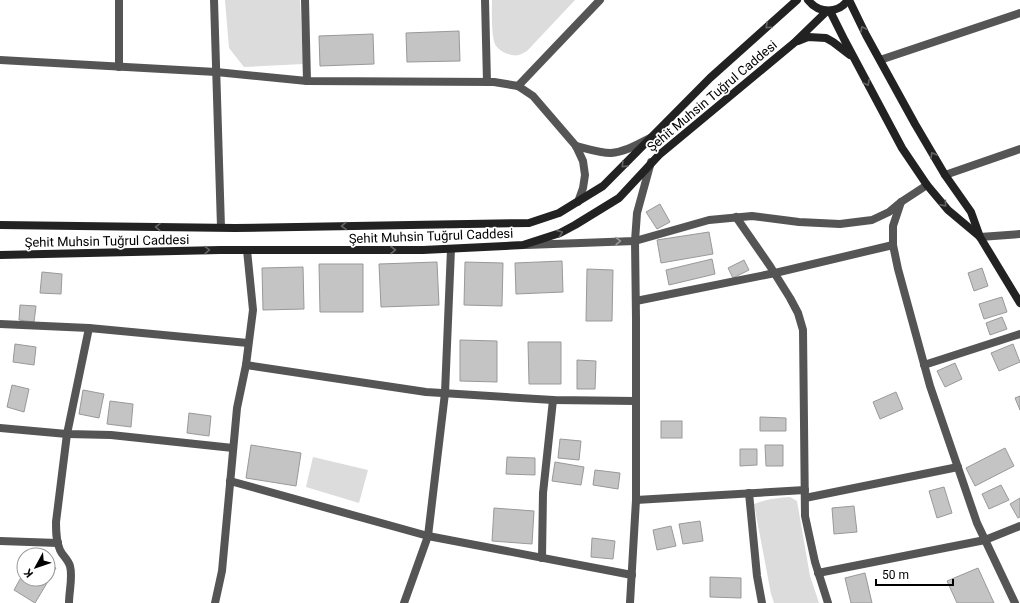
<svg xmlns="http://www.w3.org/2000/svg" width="1020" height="603" viewBox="0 0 1020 603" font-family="Roboto,sans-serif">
  <rect width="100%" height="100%" fill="#fff"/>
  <g fill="#dcdcdc">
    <path d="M225,0H300L303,64L244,67L229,48Z"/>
    <path d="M492,0H575L527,51C525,52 522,54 519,55C511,57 498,51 495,44C491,35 492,10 492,0Z"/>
    <path d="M313,457L368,470L359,503L306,487Z"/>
    <path d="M790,497L797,501L810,576L819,603H774L771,594L754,504C767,499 777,498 790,497Z"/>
  </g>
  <g fill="#c4c4c4" stroke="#999">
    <path d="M459,31L460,61L407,62L406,33Z"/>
    <path d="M373,34L374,64L320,66L319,36Z"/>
    <path d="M660,204L670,222L657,229L646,212Z"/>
    <path d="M709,232L713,254L661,263L657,240Z"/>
    <path d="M712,259L715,274L669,285L666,270Z"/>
    <path d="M744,260L749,270L733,278L728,268Z"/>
    <path d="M562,261L563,292L516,294L515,263Z"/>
    <path d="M437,262L439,305L381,307L379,264Z"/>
    <path d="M465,262L503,263L502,306L464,305Z"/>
    <path d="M319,264H363V312H320Z"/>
    <path d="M303,267L304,309L263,310L262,268Z"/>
    <path d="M982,268L988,286L974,291L968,273Z"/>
    <path d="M587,269L613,270L612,321H586Z"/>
    <path d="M42,272L62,274L61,294L40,293Z"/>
    <path d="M1002,297L1007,312L984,319L979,304Z"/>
    <path d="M20,305L36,306L34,322L19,320Z"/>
    <path d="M1002,317L1007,329L990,335L986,323Z"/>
    <path d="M460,340L497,341V382L460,381Z"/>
    <path d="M528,342H561V384H529Z"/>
    <path d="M15,344L36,347L34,365L13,362Z"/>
    <path d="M1013,344L1020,362L999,371L991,353Z"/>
    <path d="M577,360L596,361L595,389H577Z"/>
    <path d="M955,363L962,379L945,387L937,371Z"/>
    <path d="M12,385L29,389L24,412L7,407Z"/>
    <path d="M83,390L104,394L99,418L79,414Z"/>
    <path d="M896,392L903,409L880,419L873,402Z"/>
    <path d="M1020,396V410L1015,398Z"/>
    <path d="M110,401L133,404L131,427L107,424Z"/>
    <path d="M189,413L211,416L209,436L187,433Z"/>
    <path d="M760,417L786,418V431H760Z"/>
    <rect x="661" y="421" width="21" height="17"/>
    <path d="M560,439L581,441L579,460L558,458Z"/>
    <path d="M251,445L301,453L296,486L246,478Z"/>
    <path d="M765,445H783V466H766Z"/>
    <path d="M1005,448L1014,466L975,486L966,468Z"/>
    <path d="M740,449H757V465L740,466Z"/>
    <path d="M507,457L535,458V475L506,474Z"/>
    <path d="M555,462L584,467L581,485L552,481Z"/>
    <path d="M595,470L620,473L618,489L593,485Z"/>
    <path d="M1001,485L1009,500L989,509L982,494Z"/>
    <path d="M944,487L952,513L937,518L929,491Z"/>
    <path d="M1020,498V517L1018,518L1010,504Z"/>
    <path d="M854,506L857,532L834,534L832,508Z"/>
    <path d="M494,508L534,511L532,544L492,541Z"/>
    <path d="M700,521L703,541L683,544L679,524Z"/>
    <path d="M671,526L676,546L657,550L653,530Z"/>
    <path d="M592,538L615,541L613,559L591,557Z"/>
    <path d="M48,563L56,568L35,603L14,590L24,572V579H48Z"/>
    <path d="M978,568L994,603H957L947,581Z"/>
    <path d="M865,573L872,603H851L845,578Z"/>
    <path d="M710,577L741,578V598L710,597Z"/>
  </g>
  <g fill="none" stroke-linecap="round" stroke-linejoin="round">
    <g stroke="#555" stroke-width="8">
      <path d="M119,0V67"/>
      <path d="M214,0L221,227"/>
      <path d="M305,0L307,81"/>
      <path d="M485,0L487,82"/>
      <path d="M0,60L216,72L307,81L494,82L518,86L533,96L576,146L583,161L585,175L583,188L578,202"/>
      <path d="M880,60L1020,13"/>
      <path d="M518,86L600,0"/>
      <path d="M576,146C588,149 599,153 611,153C625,152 638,144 650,138"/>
      <path d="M945,175L1020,149"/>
      <path d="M901,202L893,226V245L898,269L930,386L977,523L1015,603"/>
      <path d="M736,217L770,266L790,298L798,313L803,330L805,516L815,562L828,603"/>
      <path d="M980,237L1020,234"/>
      <path d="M526,245L635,241L709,220L752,216L799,222L840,224L872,220L889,212L901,202L927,185"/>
      <path d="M636,301L775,273L893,245"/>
      <path d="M0,324L89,328L248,343"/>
      <path d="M246,365L426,392L553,400L636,401"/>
      <path d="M924,365L1020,334"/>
      <path d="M0,428L67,434L111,435L233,448"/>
      <path d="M230,481L428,536L632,575"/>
      <path d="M749,493L757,576L762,603"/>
      <path d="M805,498L958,467"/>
      <path d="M636,500L805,490"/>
      <path d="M0,541L58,543"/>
      <path d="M542,558L543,493L553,400"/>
      <path d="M818,573L985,540L1020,526"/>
      <path d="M69,603C69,591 73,577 70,566C68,559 62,555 60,550C56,541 56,532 56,522L67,434L89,328"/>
      <path d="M215,603L222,571L237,408L246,365L253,310L247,250"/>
      <path d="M404,603L428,536L445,393L451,249"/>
      <path d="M630,603L636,500V318L635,241L637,213L651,162"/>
    </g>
    <g stroke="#222" stroke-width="8">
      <path d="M808,0C819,14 838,14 848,0"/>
      <path d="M849,0L866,35L915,124L945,175L971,212L980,237L1020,303"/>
      <path d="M830,11L845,41L902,148L927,185L948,210L979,236"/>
      <path d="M798,41L808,37L826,38L833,42L850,55"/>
      <path d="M0,225L235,228L529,223L559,213L603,186L710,78L797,0"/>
      <path d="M0,255L220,250H423L523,245L560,233L575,225L619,198L659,155L794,43L827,11"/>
    </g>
  </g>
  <defs><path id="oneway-chevron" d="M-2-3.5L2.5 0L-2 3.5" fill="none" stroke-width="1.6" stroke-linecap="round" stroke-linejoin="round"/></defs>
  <g stroke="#646464">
    <use href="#oneway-chevron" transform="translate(768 26) rotate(138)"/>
    <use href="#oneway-chevron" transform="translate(863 29) rotate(-116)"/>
    <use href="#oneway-chevron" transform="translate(867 83) rotate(62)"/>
    <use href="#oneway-chevron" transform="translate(933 155) rotate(-120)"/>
    <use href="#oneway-chevron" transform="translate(624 165) rotate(135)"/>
    <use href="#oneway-chevron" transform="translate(944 204) rotate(50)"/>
    <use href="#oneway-chevron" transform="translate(344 226) rotate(179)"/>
    <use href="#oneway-chevron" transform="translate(158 227) rotate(-179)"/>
    <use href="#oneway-chevron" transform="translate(560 233) rotate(-23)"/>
    <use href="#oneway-chevron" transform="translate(207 250) rotate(-1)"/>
    <use href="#oneway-chevron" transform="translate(393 250)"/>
  </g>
  <use stroke="#999" href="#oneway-chevron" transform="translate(618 241) rotate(-2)"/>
  <g text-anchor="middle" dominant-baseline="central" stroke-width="3.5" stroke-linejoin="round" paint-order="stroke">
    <g font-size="13" fill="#000" stroke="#fff">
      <text transform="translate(712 96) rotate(-40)">Şehit Muhsin Tuğrul Caddesi</text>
      <text transform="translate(431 236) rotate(-2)">Şehit Muhsin Tuğrul Caddesi</text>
      <text transform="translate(107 241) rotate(-1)">Şehit Muhsin Tuğrul Caddesi</text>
    </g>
  </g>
  <g transform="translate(36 567) rotate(230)"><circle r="19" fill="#ffffff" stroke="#999999"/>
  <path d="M0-3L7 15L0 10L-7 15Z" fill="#000000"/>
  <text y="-6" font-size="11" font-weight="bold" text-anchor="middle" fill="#000000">K</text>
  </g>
  <path d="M876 579v6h77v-6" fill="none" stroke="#000000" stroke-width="2"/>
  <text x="882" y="579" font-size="12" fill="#000000" stroke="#ffffff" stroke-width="3" paint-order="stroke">50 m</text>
</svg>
